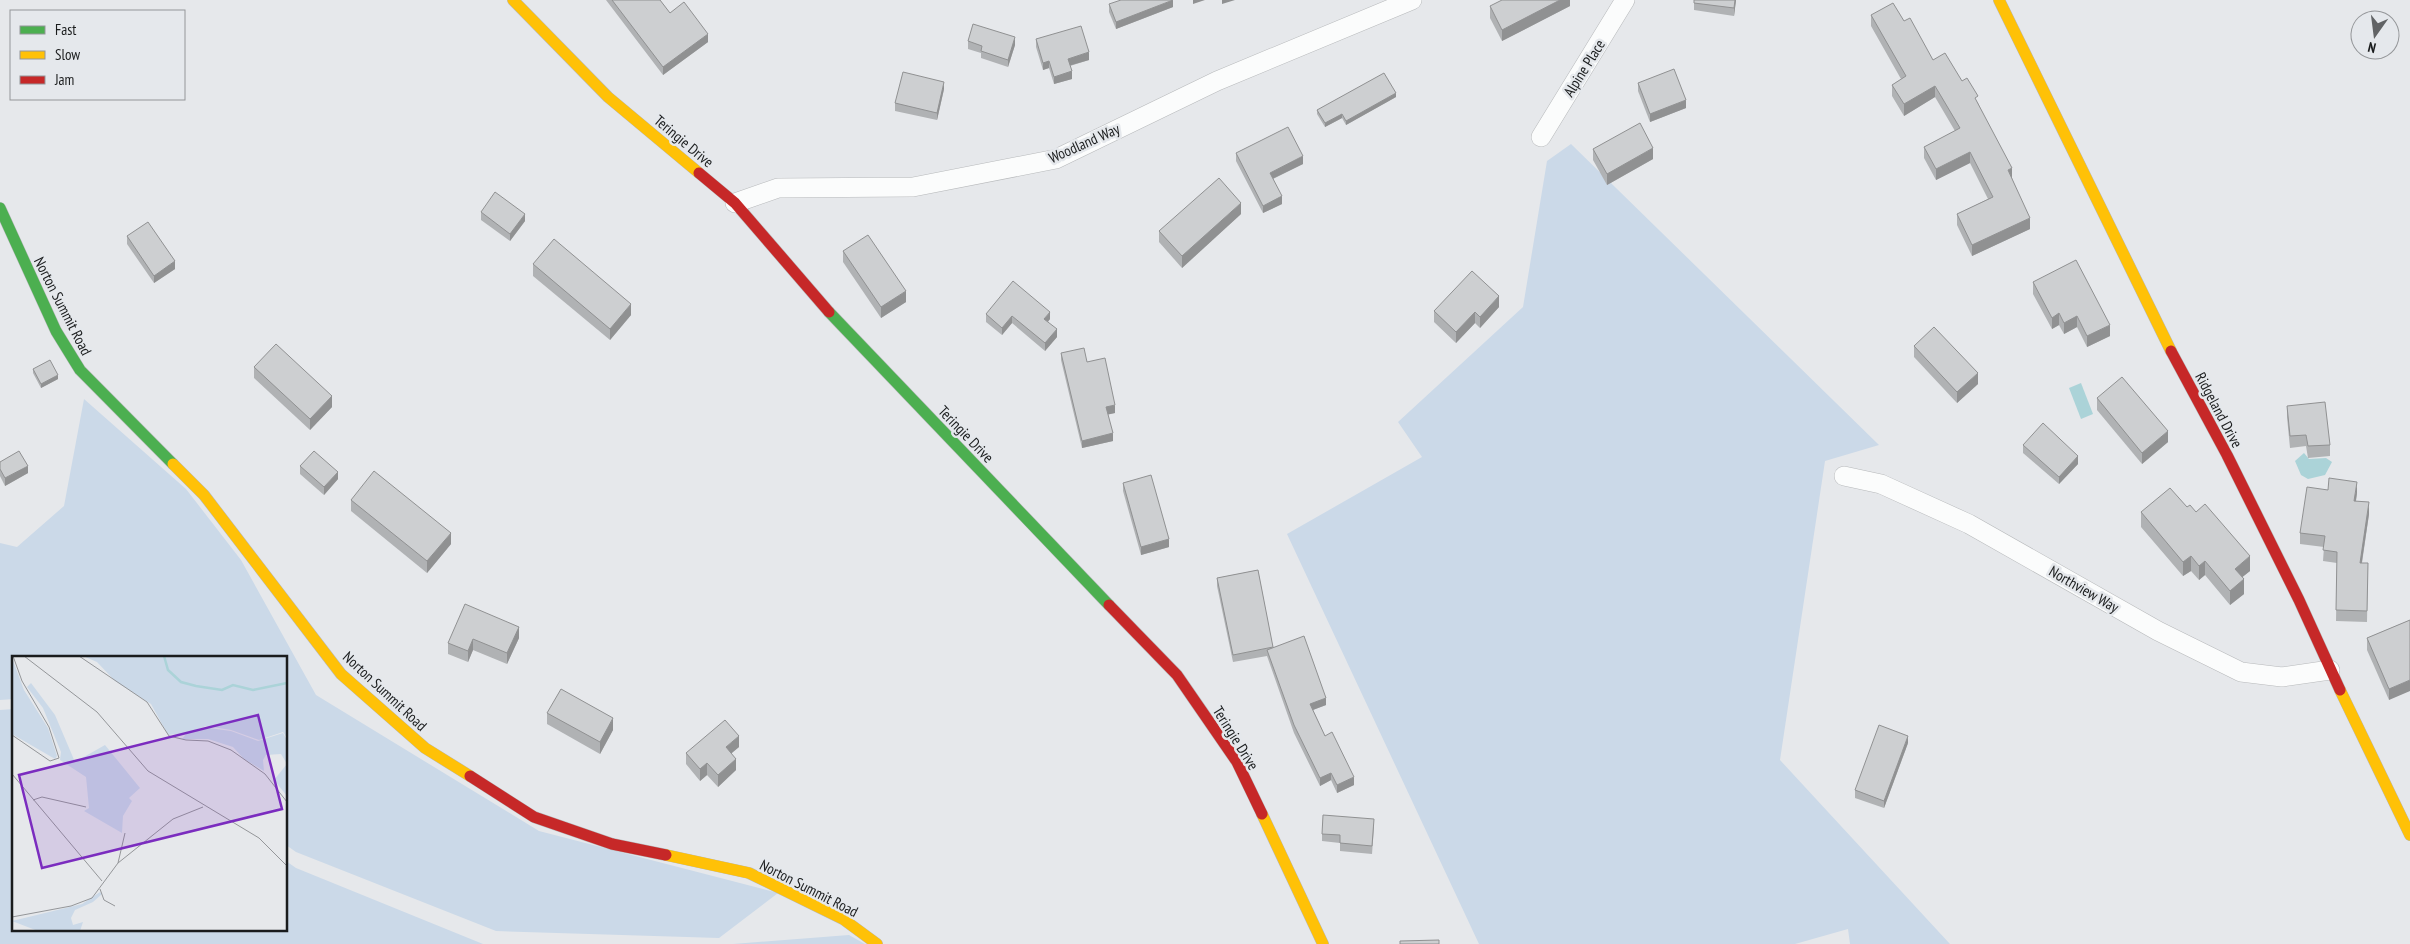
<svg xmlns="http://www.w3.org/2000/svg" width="2410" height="944" viewBox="0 0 2410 944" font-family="'PT Sans Narrow',sans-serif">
  <rect width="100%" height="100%" fill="#e6e8eb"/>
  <g fill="#cbd9e8">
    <path d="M1571,144L1879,445L1825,461L1780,760L1950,944H1850L1848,929L1795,944H1479L1287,534L1422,457L1398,422L1523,307L1547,161Z"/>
    <path d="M84,399L186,489L241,560L316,695L539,831L778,893L719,938L496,931L296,852L286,845V658H14V699L0,700V543L17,547L64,506Z"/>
    <path d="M14,709V930H286V861L296,868L483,944H0V710Z"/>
    <path d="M849,935L865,944H733Z"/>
  </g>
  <g fill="#abd3d8">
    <path d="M2081,383L2093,414L2081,419L2069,388Z"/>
    <path d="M2304,453L2309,459L2326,458L2332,462L2325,475L2308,479L2301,475L2295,461Z"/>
  </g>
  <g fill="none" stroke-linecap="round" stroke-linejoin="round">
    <defs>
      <g id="street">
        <path d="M1541,137L1625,0"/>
        <path d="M735,203L778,188L913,187L1056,159L1217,81L1412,0"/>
        <path d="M1844,476L1881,484L1969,524L2158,631L2241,672L2282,677L2330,670"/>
      </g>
      <g id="fast">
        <path d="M0,208L56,331L80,370L173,464"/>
        <path d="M829,312L1109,605"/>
      </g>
      <g id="slow">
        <path d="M513,0L608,97L699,173"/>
        <path d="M1999,0L2171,351"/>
        <path d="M173,464L204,495L341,674L425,748L470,776"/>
        <path d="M2340,690L2410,835"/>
        <path d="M1262,814L1323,944"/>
        <path d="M666,855L749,873L843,919L877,944"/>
      </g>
      <g id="jam">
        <path d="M699,173L735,203L829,312"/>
        <path d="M2171,351L2227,455L2299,600L2340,690"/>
        <path d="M1109,605L1177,675L1237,762L1262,814"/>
        <path d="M470,776L534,817L612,844L666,855"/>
      </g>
    </defs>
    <use href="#street" stroke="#b7b9bb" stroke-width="20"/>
    <use href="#fast" stroke="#b7b9bb" stroke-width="12"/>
    <use href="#slow" stroke="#b7b9bb" stroke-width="12"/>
    <use href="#jam" stroke="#b7b9bb" stroke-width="12"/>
    <use href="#street" stroke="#fbfcfc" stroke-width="19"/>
    <use href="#fast" stroke="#4caf50" stroke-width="11"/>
    <use href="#slow" stroke="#ffc107" stroke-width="11"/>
    <use href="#jam" stroke="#c62828" stroke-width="11"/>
  </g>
  <g fill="#b0b2b4">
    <path d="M606,0H660L670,13L708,42L663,75Z"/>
    <path d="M1570,0V6L1502,41L1490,18V6Z"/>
    <path d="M1736,0L1734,16L1694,10V3Z"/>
    <path d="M1109,4L1173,7L1116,29L1109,12Z"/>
    <path d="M1871,15L1904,21L1933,60L1962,81L1978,103L2012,178L2030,229L1972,256L1957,225V214L1988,199L1970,163L1936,180L1924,158V147L1955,131L1935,97L1904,116L1892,96V85L1901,79L1871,26Z"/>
    <path d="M1036,39L1089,60L1070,66L1072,79L1054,84L1049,68L1043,70L1036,47Z"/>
    <path d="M968,41L1015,45L1008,67L981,58V53L968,49Z"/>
    <path d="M1638,83L1686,108L1650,122L1638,91Z"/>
    <path d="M944,89L937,120L895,111V103Z"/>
    <path d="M1396,97L1346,125L1342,118L1325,127L1317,114V110Z"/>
    <path d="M1593,149L1653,159L1607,185L1593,160Z"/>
    <path d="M1236,153L1303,164L1273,179L1282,204L1263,213L1236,161Z"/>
    <path d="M481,212L525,221L510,241L481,220Z"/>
    <path d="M1241,214L1182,268L1159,242V231Z"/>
    <path d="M127,236L175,269L154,283L127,244Z"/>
    <path d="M843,251L906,302L881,318L843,262Z"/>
    <path d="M533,264L631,315L610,340L533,276Z"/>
    <path d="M2033,282L2110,336L2087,347L2077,327L2064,334L2059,325L2052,329L2033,294Z"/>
    <path d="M1499,307L1480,328L1475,323L1456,343L1434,322V311Z"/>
    <path d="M986,314L1050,319L1048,322L1057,337L1045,351L1012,323L1002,335L986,322Z"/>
    <path d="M1914,346L1978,384L1957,403L1914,357Z"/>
    <path d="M1061,353L1087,362L1115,413L1108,414L1113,441L1082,448L1061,360Z"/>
    <path d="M254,367L332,407L310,430L254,378Z"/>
    <path d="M33,369L58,379L41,388L33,373Z"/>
    <path d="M2097,398L2168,442L2142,464L2097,410Z"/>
    <path d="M2287,406L2330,445V456L2308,458L2306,446L2290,448L2287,417Z"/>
    <path d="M2023,445L2078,464L2059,484L2023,453Z"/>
    <path d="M0,462L28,473L5,486L0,476Z"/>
    <path d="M300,466L338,479L324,495L300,474Z"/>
    <path d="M1123,483L1169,547L1141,555L1123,491Z"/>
    <path d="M2357,493L2356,501L2369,514L2362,563H2368L2367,622L2336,621L2337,563L2323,561L2324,547L2300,544V533Z"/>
    <path d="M351,500L451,544L427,573L351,511Z"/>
    <path d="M2187,507L2250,571L2242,577L2244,594L2230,605L2205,575L2199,580L2191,571L2183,576L2141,527V512Z"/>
    <path d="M1258,570L1273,648L1326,705L1313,710L1325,736L1354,785L1337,793L1331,780L1320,786L1294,733L1267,656L1233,662L1217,586V578Z"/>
    <path d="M2410,620L2389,700L2367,650V638Z"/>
    <path d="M519,627V638L507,664L473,650L468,662L448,654V643Z"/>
    <path d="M547,713L613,730L600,754L547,724Z"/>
    <path d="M1908,743L1884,808L1855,798V790Z"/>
    <path d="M739,747L731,753L736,770L718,787L707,775L700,781L686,764V753Z"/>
    <path d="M1374,827L1372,854L1340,851V843L1322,841V834Z"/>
  </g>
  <g fill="#909192">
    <path d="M1173,0V7L1116,29V22Z"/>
    <path d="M1193,0H1205L1193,4Z"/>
    <path d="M1222,0H1235L1222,4Z"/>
    <path d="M1560,0H1570V6L1502,41V30Z"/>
    <path d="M1735,0H1736L1734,16V8Z"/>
    <path d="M708,34V42L663,75V67Z"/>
    <path d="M1015,37V45L1008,67V60Z"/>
    <path d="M1089,52V60L1068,66V59Z"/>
    <path d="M1049,61V68L1043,70V63Z"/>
    <path d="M1072,71V79L1054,84V77Z"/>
    <path d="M944,82V89L937,120V113Z"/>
    <path d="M1935,86V97L1904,116V104Z"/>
    <path d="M1396,93V97L1346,125V121Z"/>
    <path d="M1686,100V108L1650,122V114Z"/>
    <path d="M1342,114V118L1325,127V123Z"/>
    <path d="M1653,148V159L1607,185V174Z"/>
    <path d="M1970,152V163L1936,180V169Z"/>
    <path d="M1303,156V164L1270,180V173Z"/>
    <path d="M2012,168V179L2008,170Z"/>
    <path d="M1282,196V204L1263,213V206Z"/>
    <path d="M1241,203V214L1182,268V256Z"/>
    <path d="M525,214V221L510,241V234Z"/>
    <path d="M2030,218V229L1972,256V245Z"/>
    <path d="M175,261V269L154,283V276Z"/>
    <path d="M906,291V302L881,318V307Z"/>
    <path d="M1499,296V307L1480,328V317Z"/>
    <path d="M631,304V315L610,340V329Z"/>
    <path d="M1050,312V319L1044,326V319Z"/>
    <path d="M1475,312V323L1456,343V332Z"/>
    <path d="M2059,313V325L2052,329V318Z"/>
    <path d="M1012,316V323L1002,335V328Z"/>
    <path d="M2077,316V327L2064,334V323Z"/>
    <path d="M2110,325V336L2087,347V336Z"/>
    <path d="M1057,329V337L1045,351V343Z"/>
    <path d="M1978,373V384L1957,403V392Z"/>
    <path d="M58,375V379L41,388V384Z"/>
    <path d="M332,396V407L310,430V419Z"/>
    <path d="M1115,405V413L1106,415V407Z"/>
    <path d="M2168,431V442L2142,464V453Z"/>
    <path d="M1113,433V441L1082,448V441Z"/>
    <path d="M2078,456V464L2059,484V477Z"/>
    <path d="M28,466V473L5,486V478Z"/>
    <path d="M338,472V479L324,495V487Z"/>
    <path d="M2357,482V493L2354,512V501Z"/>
    <path d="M2369,502V514L2360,574V563Z"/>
    <path d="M451,533V544L427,573V561Z"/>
    <path d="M1169,539V547L1141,555V547Z"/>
    <path d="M2191,556V571L2183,576V562Z"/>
    <path d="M2250,556V571L2235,583V569Z"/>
    <path d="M2205,561V575L2199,580V566Z"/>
    <path d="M2244,579V594L2230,605V591Z"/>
    <path d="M519,627V638L507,664V653Z"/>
    <path d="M473,639V650L468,662V651Z"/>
    <path d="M2410,680V691L2389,700V689Z"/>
    <path d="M1326,698V705L1310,711V704Z"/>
    <path d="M613,718V730L600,754V742Z"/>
    <path d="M739,736V747L726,758V747Z"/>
    <path d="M1908,736V743L1884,808V801Z"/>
    <path d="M736,759V770L718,787V775Z"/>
    <path d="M707,763V775L700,781V769Z"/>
    <path d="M1331,773V780L1320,786V778Z"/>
    <path d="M1354,777V785L1337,793V785Z"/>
  </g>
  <g fill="#cdcfd1" stroke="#909192">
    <path d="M612,0H660L670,13L684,2L708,34L663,67Z"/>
    <path d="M1121,0H1173L1116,22L1109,4Z"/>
    <path d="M1502,0H1560L1502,30L1490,6Z"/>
    <path d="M1694,0H1735L1734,8L1694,3Z"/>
    <path d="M1893,3L1904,21L1910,18L1933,60L1945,53L1962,81L1967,78L1978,96L1975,98L2012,168L2008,170L2030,218L1972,245L1957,214L1993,197L1970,152L1936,169L1924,147L1960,128L1935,86L1904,104L1892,85L1906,76L1871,15Z"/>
    <path d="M973,24L1015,37L1008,60L981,51L982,46L968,41Z"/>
    <path d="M1081,26L1089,52L1068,59L1072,71L1054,77L1049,61L1043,63L1036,39Z"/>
    <path d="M1674,69L1686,100L1650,114L1638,83Z"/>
    <path d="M903,72L944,82L937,113L895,103Z"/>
    <path d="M1384,73L1396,93L1346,121L1342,114L1325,123L1317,110Z"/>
    <path d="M1640,123L1653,148L1607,174L1593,149Z"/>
    <path d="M1288,127L1303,156L1270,173L1282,196L1263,206L1236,153Z"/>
    <path d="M1219,178L1241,203L1182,256L1159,231Z"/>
    <path d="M495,192L525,214L510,234L481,212Z"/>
    <path d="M148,222L175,261L154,276L127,236Z"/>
    <path d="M868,235L906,291L881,307L843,251Z"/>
    <path d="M554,239L631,304L610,329L533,264Z"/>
    <path d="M2076,260L2110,325L2087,336L2077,316L2064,323L2059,313L2052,318L2033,282Z"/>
    <path d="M1472,271L1499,296L1480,317L1475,312L1456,332L1434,311Z"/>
    <path d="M1013,281L1050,312L1044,319L1057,329L1045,343L1012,316L1002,328L986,314Z"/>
    <path d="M1934,327L1978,373L1957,392L1914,346Z"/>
    <path d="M276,344L332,396L310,419L254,367Z"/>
    <path d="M1084,348L1087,362L1105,358L1115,405L1106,407L1113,433L1082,441L1061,353Z"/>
    <path d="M50,360L58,375L41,384L33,369Z"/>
    <path d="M2122,377L2168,431L2142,453L2097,398Z"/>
    <path d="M2325,402L2330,445L2308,446L2306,435L2290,436L2287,406Z"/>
    <path d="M2043,423L2078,456L2059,477L2023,445Z"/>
    <path d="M19,451L28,466L5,478L0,469V462Z"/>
    <path d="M314,451L338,472L324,487L300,466Z"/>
    <path d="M374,471L451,533L427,561L351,500Z"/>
    <path d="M1151,475L1169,539L1141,547L1123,483Z"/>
    <path d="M2329,478L2357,482L2354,501L2369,502L2360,563H2368L2367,611L2336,610L2337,552L2323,550L2325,536L2300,533L2307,487L2328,490Z"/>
    <path d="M2170,488L2187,507L2190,505L2196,512L2205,504L2250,556L2235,569L2244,579L2230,591L2205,561L2199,566L2191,556L2183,562L2141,512Z"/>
    <path d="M1258,570L1273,647L1233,655L1217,578Z"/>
    <path d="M465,604L519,627L507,653L473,639L468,651L448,643Z"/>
    <path d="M2410,620V680L2389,689L2367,638Z"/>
    <path d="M1304,636L1326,698L1310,704L1325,736L1332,732L1354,777L1337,785L1331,773L1320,778L1294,725L1267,650Z"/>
    <path d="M561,689L613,718L600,742L547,713Z"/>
    <path d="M725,720L739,736L726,747L736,759L718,775L707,763L700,769L686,753Z"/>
    <path d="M1879,725L1908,736L1884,801L1855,790Z"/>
    <path d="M1323,815L1374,819L1372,846L1340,843V835L1322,834Z"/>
    <path d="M1439,940V944H1400V941Z"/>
  </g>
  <g text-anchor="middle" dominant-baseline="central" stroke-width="5" stroke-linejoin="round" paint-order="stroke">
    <g font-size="15" fill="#1a1c1d" stroke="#e5e8ec">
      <text transform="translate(1584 68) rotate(-58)">Alpine Place</text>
      <text transform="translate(684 141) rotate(40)">Teringie Drive</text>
      <text transform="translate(1084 143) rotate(-24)">Woodland Way</text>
      <text transform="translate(63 306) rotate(63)">Norton Summit Road</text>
      <text transform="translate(2219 410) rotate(62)">Ridgeland Drive</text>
      <text transform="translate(966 434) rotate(46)">Teringie Drive</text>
      <text transform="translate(2084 589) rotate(30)">Northview Way</text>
      <text transform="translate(385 691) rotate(43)">Norton Summit Road</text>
      <text transform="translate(1236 738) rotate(58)">Teringie Drive</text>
      <text transform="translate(809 888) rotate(27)">Norton Summit Road</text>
    </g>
  </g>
  <g transform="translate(12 656)">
    <rect width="275" height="275" fill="#e6e8eb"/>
    <path d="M71,0H275V82L271,76L247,84L219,74L194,70L175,77L197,72L219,75L246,85L271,77L275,84V140L262,124L275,108L269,98L254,99L251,104L252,115L232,103L221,91L196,83H170L175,77L156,79L139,48L103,25L85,6ZM0,2L12,34L36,72L45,100L43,103L0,78ZM19,27L43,59L63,106L93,89L128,132L117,142L120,145L111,160L110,177L72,155L77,152L74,121L48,104L49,96L31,52L15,31ZM88,236L90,238L81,246L63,254L59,262L61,269L71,266L68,275H26L0,265L70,248Z" fill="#cbd9e8"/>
    <path fill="none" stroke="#abd3d8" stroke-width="2.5" d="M152,0L156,14L169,26L184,30L210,34L221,29L241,34L275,27"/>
    <path fill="none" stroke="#949699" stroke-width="1" d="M12,0L85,56L136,115L247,182L275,210M67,0L135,46L157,80L174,84L196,85L219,94L253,118L275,146M0,79L38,105L47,102L37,71L10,25L1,0M0,118L90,225M21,144L30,141L74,151M106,207L113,177M88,233L92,244L103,250M0,261L59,250L80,242L106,207L161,163L191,151"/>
    <path fill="#7b2cbf" fill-opacity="0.15" stroke="#7b2cbf" stroke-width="2.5" d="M246,59L270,153L30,212L7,119Z"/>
    <rect width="275" height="275" fill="none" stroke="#1a1c1d" stroke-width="2.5"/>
  </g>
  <rect x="10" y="10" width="175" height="90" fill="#e5e8ec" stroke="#949699"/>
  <rect x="20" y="26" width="25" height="8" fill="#4caf50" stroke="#949699"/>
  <text x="55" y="35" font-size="15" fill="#1a1c1d">Fast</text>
  <rect x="20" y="51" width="25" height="8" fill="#ffc107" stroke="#949699"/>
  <text x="55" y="60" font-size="15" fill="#1a1c1d">Slow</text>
  <rect x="20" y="76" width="25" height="8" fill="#c62828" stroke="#949699"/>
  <text x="55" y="85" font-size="15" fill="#1a1c1d">Jam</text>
  <g transform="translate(2375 35) rotate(194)"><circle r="24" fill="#e5e8ec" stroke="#949699"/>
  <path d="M0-4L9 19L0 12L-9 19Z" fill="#616365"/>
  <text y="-8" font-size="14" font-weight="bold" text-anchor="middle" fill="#1a1c1d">N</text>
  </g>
</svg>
